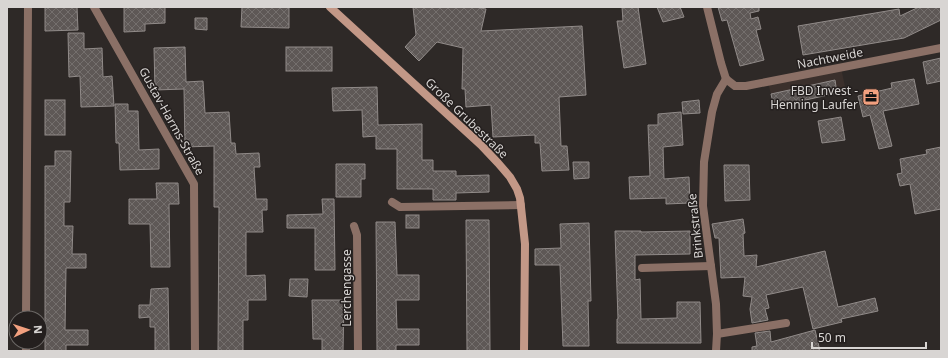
<svg xmlns="http://www.w3.org/2000/svg" width="948" height="358" viewBox="0 0 948 358" font-family="'Noto Sans',sans-serif">
  <defs>
    <pattern id="building-cross-hatch" width="8" height="8" patternUnits="userSpaceOnUse"><rect width="8" height="8" fill="#5e5856"/><path d="M0 0l8 8M0 8l8-8" fill="none" stroke="#746f6d"/></pattern>
  </defs>
  <rect width="100%" height="100%" fill="#2e2927"/>
  <path fill="#3b302c" d="M841,68L846,91L774,107L768,82Z"/>
  <g fill="url(#building-cross-hatch)" stroke="#918b89">
    <path d="M45,7H77L78,30L45,31Z"/>
    <path d="M124,7H165V23L145,24V31L124,32Z"/>
    <path d="M242,7H289V28L241,27Z"/>
    <path d="M413,7H475L486,9L481,31L582,26L586,95L559,97L561,146H567L569,170L542,171L540,143H535V135L493,137L491,105L466,107L465,89H462L463,48L437,42L419,61L405,47L416,35Z"/>
    <path d="M622,7H638L646,64L624,68L617,21H623Z"/>
    <path d="M657,7H680L684,17L663,22Z"/>
    <path d="M718,7H759V11L750,13L751,19L758,17L761,29L756,30L764,60L740,66L727,20L722,21Z"/>
    <path d="M919,7H941V20L904,38L803,55L798,26L899,9L900,16Z"/>
    <path d="M195,18H207V30L195,29Z"/>
    <path d="M68,33H84V49L102,48L103,77L112,76L114,106L81,107L80,76L69,77Z"/>
    <path d="M185,47L186,82L203,81L205,113L229,112L231,143H235L236,154L259,153L260,167H254L256,199H267V210H262L263,232H246V276L265,275L266,300H248V320H243V351H218L219,207H214V146L185,147L184,89L155,90L154,48Z"/>
    <rect x="286" y="47" width="46" height="24"/>
    <path d="M941,58V81L927,84L923,62Z"/>
    <path d="M914,79L919,104L883,111L892,146L879,149L870,115L863,117L858,96L892,88L891,83Z"/>
    <path d="M835,80L837,93L774,107L771,94Z"/>
    <path d="M377,87L378,125L422,124V160H433V171H456V176L489,175V192L456,193V200H433V189H397V149H376V136L363,137L362,110L333,111L332,88Z"/>
    <rect x="45" y="100" width="20" height="35"/>
    <path d="M699,100L700,113L683,114L682,102Z"/>
    <path d="M115,104H128V111H138L139,150L159,149V169L120,170L119,143H116Z"/>
    <path d="M681,112L683,145L663,147L664,179L689,177L690,203L666,204V198L630,199L629,177L650,176L648,125H658V114Z"/>
    <path d="M841,117L845,140L822,143L818,121Z"/>
    <path d="M941,147V209L915,214L910,184L900,186L897,174L902,173L900,159L927,154L926,150Z"/>
    <path d="M55,151H71L70,202H64V226H73L72,254H86V268H66L65,330H88V345H66V351H45V166H55Z"/>
    <path d="M573,162H589V178L574,179Z"/>
    <path d="M336,164H365V179H361V197H336Z"/>
    <path d="M724,165H749L750,200L725,201Z"/>
    <path d="M156,183H178L179,204H169L170,267H151L150,224H129V199H157Z"/>
    <path d="M322,199H334L335,270H315V228H287V215L323,214Z"/>
    <rect x="406" y="215" width="13" height="13"/>
    <path d="M743,219L745,233L743,234L744,256L757,255L756,267L825,251L838,307L875,298L878,311L841,319L842,322L813,329L803,287L766,295L769,308L765,309L768,320L752,323L750,309L752,297L743,296L745,277L721,278L719,238H715L712,224Z"/>
    <path d="M466,220H489L490,351H467Z"/>
    <path d="M376,222H395L397,275H419V300H396L397,329H419V345H396V351H377Z"/>
    <path d="M589,223L591,301H588L589,346H563L560,265H535V249L561,248L560,224Z"/>
    <path d="M615,231H641V232L690,231V254L635,255V280L640,279L641,319L677,318V302H700L701,343H617V319H618Z"/>
    <path d="M290,279H308L307,297L289,296Z"/>
    <path d="M168,288L169,351H155V327H150V317L139,318V305H150L151,289Z"/>
    <path d="M312,300H344L343,351H322V339H313Z"/>
    <path d="M815,330L820,351H752V347L757,346L755,333L770,331L771,342Z"/>
  </g>
  <g fill="none" stroke-linecap="round" stroke-linejoin="round">
    <g stroke="#8b7066" stroke-width="8">
      <path d="M392,202L400,207L521,205"/>
      <path d="M642,268L711,266"/>
      <path d="M717,334L786,323"/>
    </g>
    <g stroke="#8b7066" stroke-width="8">
      <path d="M94,7L194,184L195,351"/>
      <path d="M707,7L721,63L726,79"/>
      <path d="M726,79L735,86H746L941,48"/>
      <path d="M354,226L357,235L358,351"/>
      <path d="M26,318L28,7"/>
      <path d="M26,351V342"/>
      <path d="M716,351L717,334L716,304L703,206L704,162L712,112L717,94L726,79"/>
    </g>
    <path stroke="#c39887" stroke-width="8" d="M330,7L481,145L498,163L510,177L517,189L520,198L525,244L524,351"/>
  </g>
  <defs>
    <symbol id="office-square" viewBox="-11 -11 22 22"><rect x="-9" y="-9" width="18" height="18" rx="4" fill="#f2a07f" stroke="#241f1e"/><path d="M-6-3h4V-5.5h4V-3h4V5H-6ZM-1-4.5V-3h2v-1.5ZM-6 0V1H6V0Z" fill="#111"/></symbol>
  </defs>
  <g fill-rule="evenodd">
    <use href="#office-square" x="861" y="87" width="20" height="20"/>
  </g>
  <g text-anchor="middle" dominant-baseline="central" stroke-width="3" stroke-linejoin="round" paint-order="stroke">
    <g font-size="12" fill="#d8d5d3" stroke="#241f1e">
      <text transform="translate(830 58) rotate(-11)">Nachtweide</text>
      <text transform="translate(467 118) rotate(44)">Große Grubestraße</text>
      <text transform="translate(172 121) rotate(61)">Gustav-Harms-Straße</text>
      <text transform="translate(695 226) rotate(-96)">Brinkstraße</text>
      <text transform="translate(346 288) rotate(-90)">Lerchengasse</text>
    </g>
    <g font-size="12" fill="#d8d5d3" stroke="#241f1e" text-anchor="end">
      <text x="858" y="90">FBD Invest -<tspan x="858" dy="14">Henning Laufer</tspan></text>
    </g>
  </g>
  <rect width="948" height="358" fill="none" stroke="#d8d5d3" stroke-width="16"/>
  <g transform="translate(28 330) rotate(87)"><circle r="19" fill="#241f1e" stroke="#6c6866"/>
  <path d="M0-3L7 15L0 10L-7 15Z" fill="#f2a07f"/>
  <text y="-6" font-size="11" font-weight="bold" text-anchor="middle" fill="#d8d5d3">N</text>
  </g>
  <path d="M812 342v6h114v-6" fill="none" stroke="#d8d5d3" stroke-width="2"/>
  <text x="818" y="342" font-size="12" fill="#d8d5d3" stroke="#241f1e" stroke-width="3" paint-order="stroke">50 m</text>
</svg>
